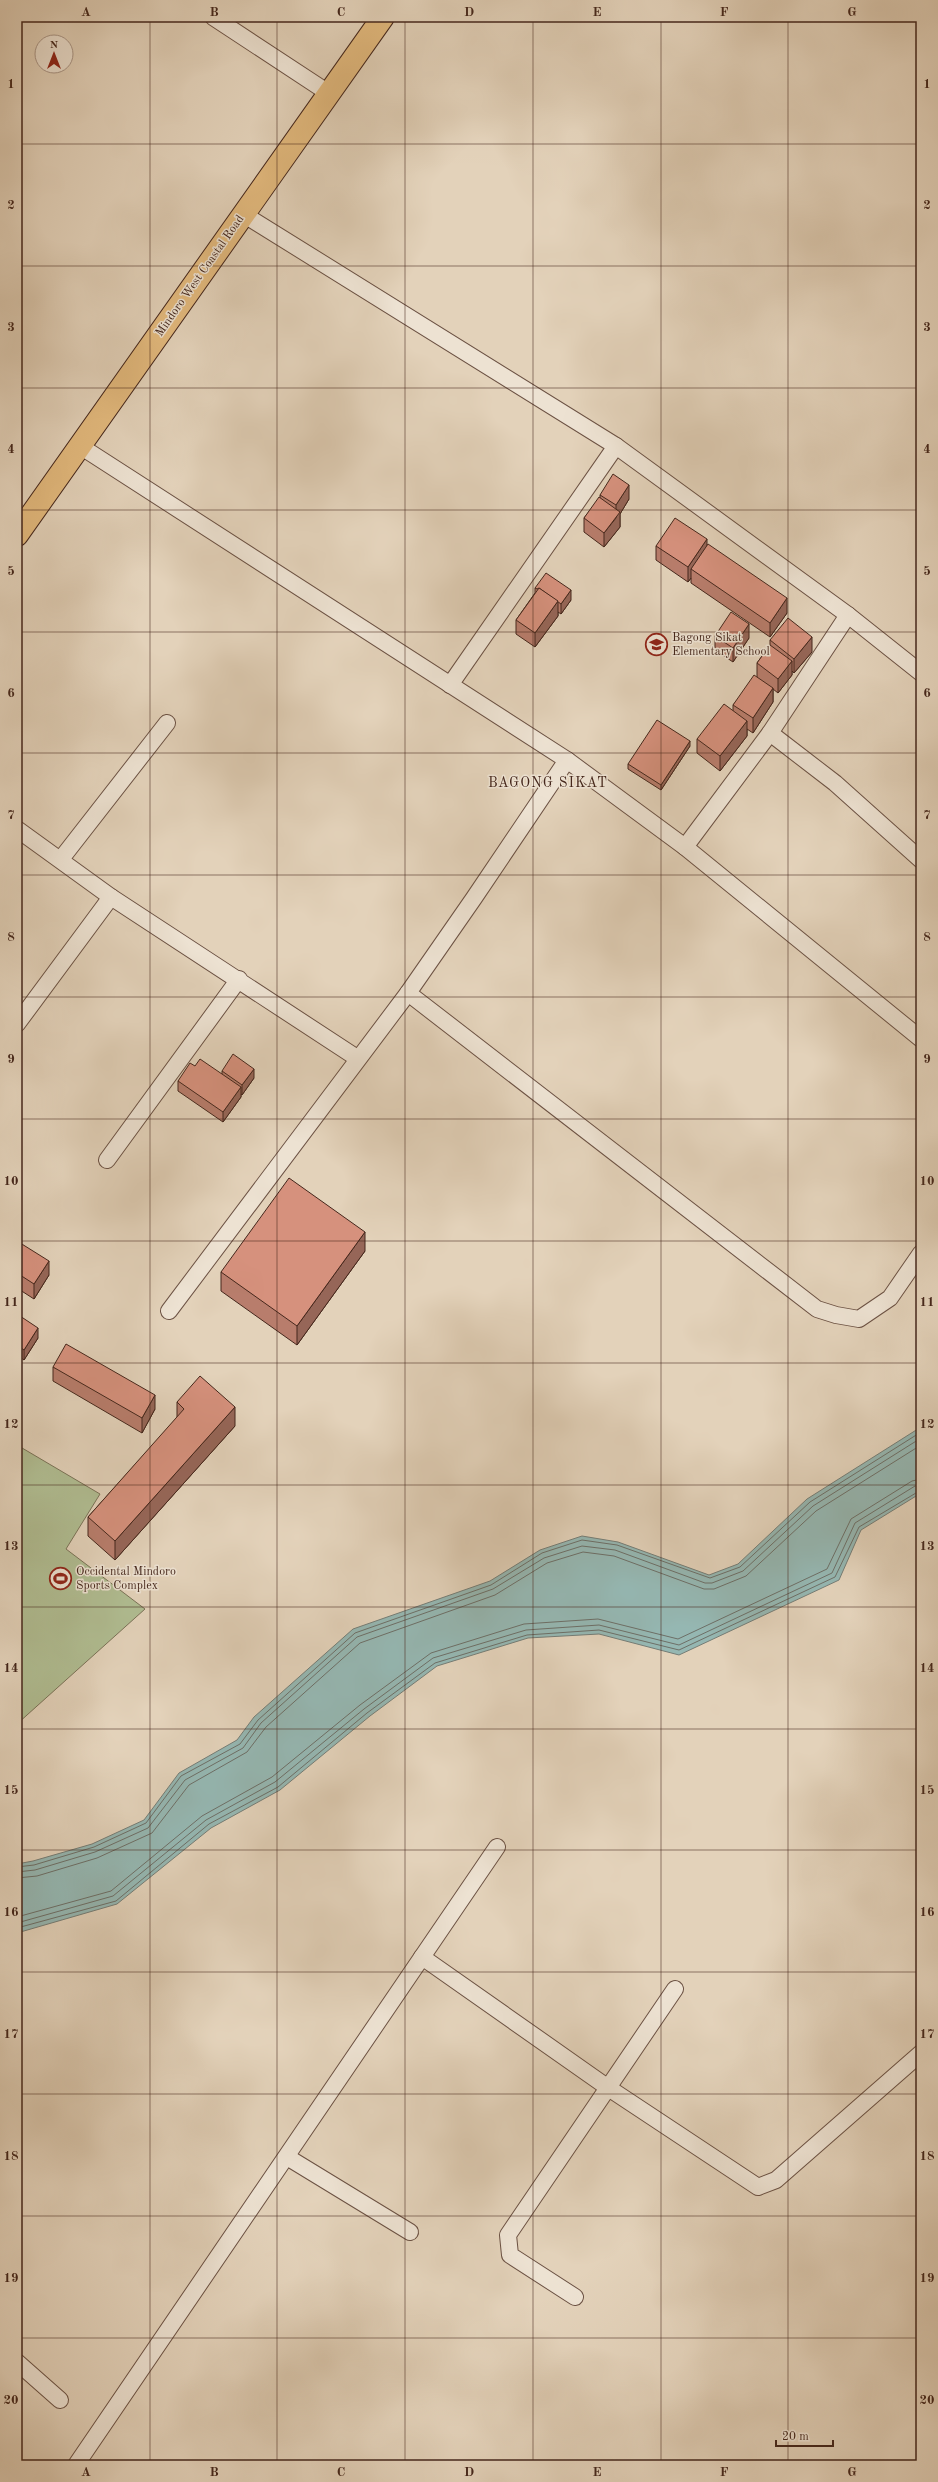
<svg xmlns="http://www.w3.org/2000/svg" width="938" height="2482" viewBox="0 0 938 2482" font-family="'Old Standard TT',serif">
  <rect width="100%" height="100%" fill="#e3d2ba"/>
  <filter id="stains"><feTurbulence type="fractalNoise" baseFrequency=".005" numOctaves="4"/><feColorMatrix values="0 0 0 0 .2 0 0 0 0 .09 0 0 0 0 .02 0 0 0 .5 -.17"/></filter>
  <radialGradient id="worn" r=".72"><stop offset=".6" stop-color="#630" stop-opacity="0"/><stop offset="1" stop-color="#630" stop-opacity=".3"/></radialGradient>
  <path fill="#b0bd92" stroke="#7a7257" d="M17,1445L100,1494L66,1549L145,1609L17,1724Z"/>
  <path fill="#95b7b2" stroke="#757d76" d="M921,1427V1493L861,1530L839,1580L679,1655L599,1634L528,1638L437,1666L370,1716L280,1790L211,1828L117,1904L17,1933V1864L33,1861L92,1844L144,1820L179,1773L237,1740L254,1717L353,1629L490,1581L540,1550L582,1536L618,1542L709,1575L738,1564L807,1499Z"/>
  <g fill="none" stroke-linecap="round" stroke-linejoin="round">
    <g stroke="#6d6f67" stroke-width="1">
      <path d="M17,1867L34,1865L94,1847L146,1823L181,1776L240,1744L258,1720L355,1633L491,1585L542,1553L582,1540L617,1545L710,1578L740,1567L810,1502L921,1432"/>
      <path d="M17,1872L35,1870L95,1852L148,1828L185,1780L243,1748L261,1723L357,1637L493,1589L544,1558L582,1546L615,1550L705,1583H712L743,1571L813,1506L921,1438"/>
      <path d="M17,1878L37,1876L97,1858L152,1833L189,1785L247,1752L266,1727L360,1643L495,1595L547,1563L583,1552L614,1556L704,1589H714L746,1576L816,1511L921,1445"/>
      <path d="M17,1917L111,1891L202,1816L272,1777L360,1705L431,1653L524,1624L598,1619L678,1639L827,1569L851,1519L912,1481L921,1479"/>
      <path d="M17,1923L113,1896L206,1820L275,1782L364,1709L433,1658L526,1630L599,1625L679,1645L832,1573L855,1523L915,1486L921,1485"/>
      <path d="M17,1928L116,1901L209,1824L278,1787L367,1713L435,1663L527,1635L599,1630L679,1650L835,1577L859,1527L921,1490"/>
    </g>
    <defs>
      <g id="minor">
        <path d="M213,17L330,94"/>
        <path d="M243,214L616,446L848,615L921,673"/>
        <path d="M80,446L567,760L685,847L921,1039"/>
        <path d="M450,685L616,446"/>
        <path d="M770,733L835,783L921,860"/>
        <path d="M17,829L111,897L357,1058"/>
        <path d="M685,847L770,733L848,615"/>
        <path d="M61,859L167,723"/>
        <path d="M408,993L817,1309L836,1315L859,1319L890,1298L921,1253"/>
        <path d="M17,1024L111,897"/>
        <path d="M107,1160L239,979"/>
        <path d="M169,1311L408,993L474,898L567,760"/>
        <path d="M422,1957L607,2087L758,2187L776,2180L921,2053"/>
        <path d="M287,2157L410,2232"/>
        <path d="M575,2297L510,2255L508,2235L675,1989"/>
        <path d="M17,2362L60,2400"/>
        <path d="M76,2465L497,1847"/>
      </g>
      <path id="primary" d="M17,535L383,17"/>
    </defs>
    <use href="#minor" stroke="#6c5244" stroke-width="18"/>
    <use href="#primary" stroke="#45271c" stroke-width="24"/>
    <use href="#minor" stroke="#ede2d2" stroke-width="16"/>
    <use href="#primary" stroke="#e2b97d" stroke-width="22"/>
  </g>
  <g fill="#b87d6c" stroke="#45271c">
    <path d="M600,495L629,499L620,514V527L604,547L584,532V518L600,498Z"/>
    <path d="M707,545L787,613L770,637L691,583V578L688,582L656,560V546Z"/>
    <path d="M535,588L571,600L561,614L558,612V616L535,647L516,634V620L535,593Z"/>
    <path d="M715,636L749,638L733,662L715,650Z"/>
    <path d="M770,640L812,652L794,673L792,671V675L778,693L773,689V702L753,733L747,729V736L720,771L697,753V739L733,711V705L757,677V663L770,645Z"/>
    <path d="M690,746L661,790L628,769V764Z"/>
    <path d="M195,1066L222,1074V1071L254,1078L242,1095L241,1094V1097L223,1122L178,1091V1081Z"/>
    <path d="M17,1241L49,1275L34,1299L17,1288Z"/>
    <path d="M365,1251L297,1345L221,1291V1272Z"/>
    <path d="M17,1314L38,1338L24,1360L17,1355Z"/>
    <path d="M53,1367L155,1409L142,1433L53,1381Z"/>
    <path d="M177,1402L235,1426L115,1560L88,1536V1517L177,1418Z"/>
  </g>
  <g fill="#966658" stroke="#45271c">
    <path d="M629,485V499L620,514V527L604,547V533L616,518V505Z"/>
    <path d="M707,539V553L691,569V578L688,582V567Z"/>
    <path d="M571,590V600L561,614V604Z"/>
    <path d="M787,598V613L770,637V623Z"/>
    <path d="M558,601V616L535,647V633Z"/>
    <path d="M749,624V638L733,662V648Z"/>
    <path d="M812,637V652L794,673V659Z"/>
    <path d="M792,661V675L778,693V679Z"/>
    <path d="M773,688V702L753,733V718Z"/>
    <path d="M747,721V736L720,771V756Z"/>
    <path d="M690,741V746L661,790V785Z"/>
    <path d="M254,1069V1078L242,1095V1085Z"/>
    <path d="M241,1087V1097L223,1122V1112Z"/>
    <path d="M365,1232V1251L297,1345V1326Z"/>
    <path d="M49,1261V1275L34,1299V1284Z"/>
    <path d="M38,1328V1338L24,1360V1350Z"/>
    <path d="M155,1395V1409L142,1433V1418Z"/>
    <path d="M235,1407V1426L115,1560V1541Z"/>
  </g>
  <g fill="#d6917d" stroke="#45271c">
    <path d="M613,474L629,485L616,505L600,495Z"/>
    <path d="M599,497L620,512L604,533L584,518Z"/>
    <path d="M675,518L707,539L688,567L656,546Z"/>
    <path d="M708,544L787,598L770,623L691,569Z"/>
    <path d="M546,573L571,590L561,604L539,588L537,589L535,588Z"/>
    <path d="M539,588L558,601L535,633L516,620Z"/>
    <path d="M731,612L749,624L733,648L715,636Z"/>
    <path d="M788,618L812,637L794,659L770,640Z"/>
    <path d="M770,645L792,661L778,679L757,663Z"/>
    <path d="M754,675L773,688L753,718L733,705Z"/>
    <path d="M724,704L747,721L720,756L697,739Z"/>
    <path d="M657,720L690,741L661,785L628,764Z"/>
    <path d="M233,1054L254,1069L242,1085L222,1071Z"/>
    <path d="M200,1059L241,1087L223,1112L178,1081L190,1063L195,1066Z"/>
    <path d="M289,1178L365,1232L297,1326L221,1272Z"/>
    <path d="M17,1241L49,1261L34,1284L17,1273Z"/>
    <path d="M17,1314L38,1328L24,1350L17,1345Z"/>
    <path d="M66,1344L155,1395L142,1418L53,1367Z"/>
    <path d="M200,1376L235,1407L115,1541L88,1517L184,1409L177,1402Z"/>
  </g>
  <path fill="none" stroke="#45271c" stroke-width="1" stroke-opacity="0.55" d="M150,17V2465M277,17V2465M405,17V2465M533,17V2465M661,17V2465M788,17V2465M17,144H921M17,266H921M17,388H921M17,510H921M17,632H921M17,753H921M17,875H921M17,997H921M17,1119H921M17,1241H921M17,1363H921M17,1485H921M17,1607H921M17,1729H921M17,1850H921M17,1972H921M17,2094H921M17,2216H921M17,2338H921"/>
  <defs>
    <symbol id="school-ring" viewBox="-11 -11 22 22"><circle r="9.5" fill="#ede2d2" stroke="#8f2418" stroke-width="1.5"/><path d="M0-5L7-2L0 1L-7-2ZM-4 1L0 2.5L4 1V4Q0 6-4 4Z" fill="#8f2418"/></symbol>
    <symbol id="stadium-ring" viewBox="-11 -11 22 22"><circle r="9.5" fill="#ede2d2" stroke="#8f2418" stroke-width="1.5"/><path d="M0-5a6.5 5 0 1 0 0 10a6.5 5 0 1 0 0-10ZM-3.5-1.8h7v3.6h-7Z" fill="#8f2418"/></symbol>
  </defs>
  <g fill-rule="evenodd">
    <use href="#school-ring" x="644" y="632" width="25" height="25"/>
    <use href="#stadium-ring" x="48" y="1566" width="25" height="25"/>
  </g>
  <g text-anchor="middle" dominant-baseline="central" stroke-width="3" stroke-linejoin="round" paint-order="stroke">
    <g font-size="12" fill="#45271c" stroke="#ede2d2">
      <text transform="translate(200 276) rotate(-55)">Mindoro West Coastal Road</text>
    </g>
    <g font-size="12" fill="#45271c" stroke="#ede2d2" text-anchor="start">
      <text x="672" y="638">Bagong Sikat<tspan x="672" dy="14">Elementary School</tspan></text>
      <text x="76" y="1572">Occidental Mindoro<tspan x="76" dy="14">Sports Complex</tspan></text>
    </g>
    <g font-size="14" letter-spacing="1" fill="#45271c" stroke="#ede2d2">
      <text x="548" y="783">BAGONG SIKAT</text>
    </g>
  </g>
  <rect width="938" height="2482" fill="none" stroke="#e3d2ba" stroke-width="44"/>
  <g transform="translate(54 54)"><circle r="19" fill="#ede2d2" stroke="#aa9789"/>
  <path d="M0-3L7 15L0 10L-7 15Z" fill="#8f2418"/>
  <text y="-6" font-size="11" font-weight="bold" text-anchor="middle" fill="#45271c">N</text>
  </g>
  <path d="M776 2440v6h57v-6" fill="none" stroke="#45271c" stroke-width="2"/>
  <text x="782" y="2440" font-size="12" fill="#45271c" stroke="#ede2d2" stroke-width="3" paint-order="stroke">20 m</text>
  <rect x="22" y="22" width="894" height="2438" fill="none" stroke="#45271c" stroke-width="1.5"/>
  <g font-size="13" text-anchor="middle" font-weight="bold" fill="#45271c">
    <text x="86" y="16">A</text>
    <text x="214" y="16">B</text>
    <text x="341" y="16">C</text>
    <text x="469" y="16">D</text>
    <text x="597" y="16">E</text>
    <text x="724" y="16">F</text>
    <text x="852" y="16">G</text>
    <text x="11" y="88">1</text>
    <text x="927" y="88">1</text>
    <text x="11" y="209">2</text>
    <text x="927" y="209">2</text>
    <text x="11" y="331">3</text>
    <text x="927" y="331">3</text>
    <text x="11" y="453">4</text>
    <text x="927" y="453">4</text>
    <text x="11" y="575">5</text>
    <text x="927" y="575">5</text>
    <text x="11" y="697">6</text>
    <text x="927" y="697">6</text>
    <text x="11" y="819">7</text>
    <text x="927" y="819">7</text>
    <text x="11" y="941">8</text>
    <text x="927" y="941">8</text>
    <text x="11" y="1063">9</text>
    <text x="927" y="1063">9</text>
    <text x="11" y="1185">10</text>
    <text x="927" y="1185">10</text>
    <text x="11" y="1306">11</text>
    <text x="927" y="1306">11</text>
    <text x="11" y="1428">12</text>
    <text x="927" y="1428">12</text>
    <text x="11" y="1550">13</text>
    <text x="927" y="1550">13</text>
    <text x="11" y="1672">14</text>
    <text x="927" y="1672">14</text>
    <text x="11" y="1794">15</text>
    <text x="927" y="1794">15</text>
    <text x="11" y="1916">16</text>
    <text x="927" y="1916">16</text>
    <text x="11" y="2038">17</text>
    <text x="927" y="2038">17</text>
    <text x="11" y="2160">18</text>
    <text x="927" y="2160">18</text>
    <text x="11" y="2282">19</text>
    <text x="927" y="2282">19</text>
    <text x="11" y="2404">20</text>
    <text x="927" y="2404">20</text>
    <text x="86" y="2476">A</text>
    <text x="214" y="2476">B</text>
    <text x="341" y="2476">C</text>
    <text x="469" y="2476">D</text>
    <text x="597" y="2476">E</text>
    <text x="724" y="2476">F</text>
    <text x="852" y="2476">G</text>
  </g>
  <rect width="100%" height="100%" filter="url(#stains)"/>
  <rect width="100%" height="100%" fill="url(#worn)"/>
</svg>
